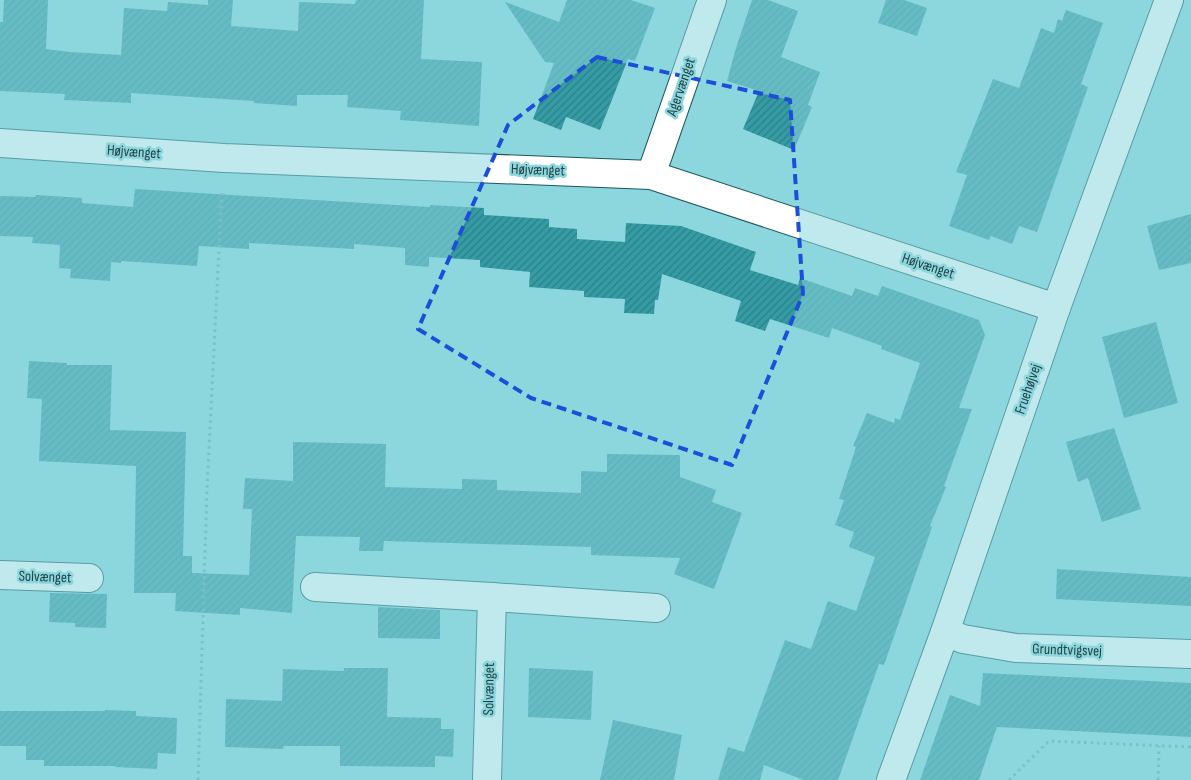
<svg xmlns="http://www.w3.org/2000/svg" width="1191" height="780" viewBox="0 0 1191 780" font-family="'Sofia Sans Condensed',sans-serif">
  <defs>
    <pattern id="building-hatch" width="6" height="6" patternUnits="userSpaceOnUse" patternTransform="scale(1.25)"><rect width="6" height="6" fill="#359ba4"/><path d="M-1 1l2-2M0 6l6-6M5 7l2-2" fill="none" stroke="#2c8087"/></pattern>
  </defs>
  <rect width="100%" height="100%" fill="#8cd7de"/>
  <g fill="url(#building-hatch)">
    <path d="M4,0H48L46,49L70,52L121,55L124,8L167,11L168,2L208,5V0H233L231,26L298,31L299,2L355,4L356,0H424L421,59L482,62L479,126L400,120L401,111L347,107L348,95H297V106L254,103V101L131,93V103L64,100L65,94L0,91V22H3Z"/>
    <path d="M567,0H631L655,8L635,61L628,59L600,130L566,117L561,130L533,119L554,63L545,62L505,2L559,22Z"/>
    <path d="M752,0H768L798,11L781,57L820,72L808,105L812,107L794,150L743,129L759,91L727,81L736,48Z"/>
    <path d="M886,0H904L927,8L917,36L878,23Z"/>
    <path d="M1066,10L1103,23L1081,84L1088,87L1037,232L1019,226L1012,244L991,236L989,240L949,226L967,175L956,172L993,79L1019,88L1041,28L1054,33L1058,19L1062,21Z"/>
    <path d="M135,189L430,207V205L484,208V215L549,219V227L577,229V239L625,242L626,223L681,226L756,252L750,270L798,285L800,278L852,296L855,288L878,296L882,286L979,320L985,335L959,408L972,409L944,486L946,487L930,526L932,527L884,665L879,664L838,780H804L764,765L760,780H718L728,747L744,752L785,640L811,649L828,601L856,611L875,557L849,547L854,532L835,525L844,500L839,499L856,447L853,446L867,413L894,423L895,418L900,420L920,363L881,349L882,346L832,328L829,338L770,319L765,331L735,321L741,301L662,274L658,300H655L654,314L624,313L625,299L584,297V291L529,287L530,272L480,267V260L429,257V267L405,265V248L354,244V249L249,243V249L199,246L197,266L121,261V263L111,262L110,281L70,278L71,269L59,268L60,245L32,243L33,237L0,236V196L35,197L36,195L82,198V203L133,207Z"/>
    <path d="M1191,214V263L1159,270L1147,226Z"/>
    <path d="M1156,322L1178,403L1124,418L1102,337Z"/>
    <path d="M29,361L67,363V365H112L110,430L186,432L183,556H192V573L249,575L252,509H243L245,478L293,481V442L386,444L385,487L462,489V479L497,480V490L581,493V471L607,472V454L680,455V477L716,490L712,502L742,513L714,589L674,574L680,558L591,555V547L384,541L383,551H359L360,537L296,536L292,613L240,608V615L175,611L176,593H134L136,466L39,461L42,399L27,398Z"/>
    <path d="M1114,428L1141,509L1102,522L1088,478L1078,482L1066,442Z"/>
    <path d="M1057,569L1191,577V606L1056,599Z"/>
    <path d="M50,593L107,594L106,628L75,627V623L49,622Z"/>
    <path d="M378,607L440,610V639L378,638Z"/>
    <path d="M344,668H388L387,717L441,718V729H454L453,757L435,756V767L340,766V746H284L283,749L225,747L226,699L282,701L283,669L344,671Z"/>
    <path d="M529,668L593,671L591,720L528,717Z"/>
    <path d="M983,673L1191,683V737L997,727L979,780H920L950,695L980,706Z"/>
    <path d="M105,710L136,711V716L177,718L176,754L158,753L157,769L115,767V766H44V760H26V746H0V711H105Z"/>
    <path d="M613,720L682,735L674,780H600Z"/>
  </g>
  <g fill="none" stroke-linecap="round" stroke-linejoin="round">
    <defs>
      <g id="minor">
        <path d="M0,143L224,158L651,175L1056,308"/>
        <path d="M651,175L712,0"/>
        <path d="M0,575L89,578"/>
        <path d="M315,587L492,597"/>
        <path d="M945,632L963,639L1016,648L1191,654"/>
        <path d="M487,780L492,597L656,608"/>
        <path d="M891,780L945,632L1056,308L1169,0"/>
      </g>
    </defs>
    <use href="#minor" stroke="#1b565b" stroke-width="30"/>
    <g stroke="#68a4aa" stroke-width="3" stroke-dasharray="2.5 4" stroke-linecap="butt">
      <path d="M198,780L207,489L222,189"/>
      <path d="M1009,780L1049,741L1191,747"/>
      <path d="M1158,780L1159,746"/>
    </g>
    <use href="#minor" stroke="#fff" stroke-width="28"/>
  </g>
  <path d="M0 0H1191V780H0ZM597,57L790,100L803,294L732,465L531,398L418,329L508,125Z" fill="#8cd7de" fill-opacity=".55" fill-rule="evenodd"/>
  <path fill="none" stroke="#1d4ed8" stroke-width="4" stroke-dasharray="10 6" stroke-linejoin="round" d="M597,57L790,100L803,294L732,465L531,398L418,329L508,125Z"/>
  <g text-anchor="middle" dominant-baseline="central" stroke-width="5" stroke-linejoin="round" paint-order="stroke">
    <g font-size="15" fill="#234346" stroke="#8cd7de">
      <text transform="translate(681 87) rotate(-71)">Agervænget</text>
      <text transform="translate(134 152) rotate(4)">Højvænget</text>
      <text transform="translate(538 170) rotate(2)">Højvænget</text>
      <text transform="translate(928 266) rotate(18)">Højvænget</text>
      <text transform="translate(1028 389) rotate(-71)">Fruehøjvej</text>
      <text transform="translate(45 577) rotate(2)">Solvænget</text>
      <text transform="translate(1067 650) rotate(2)">Grundtvigsvej</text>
      <text transform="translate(489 689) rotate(-89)">Solvænget</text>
    </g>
  </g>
</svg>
